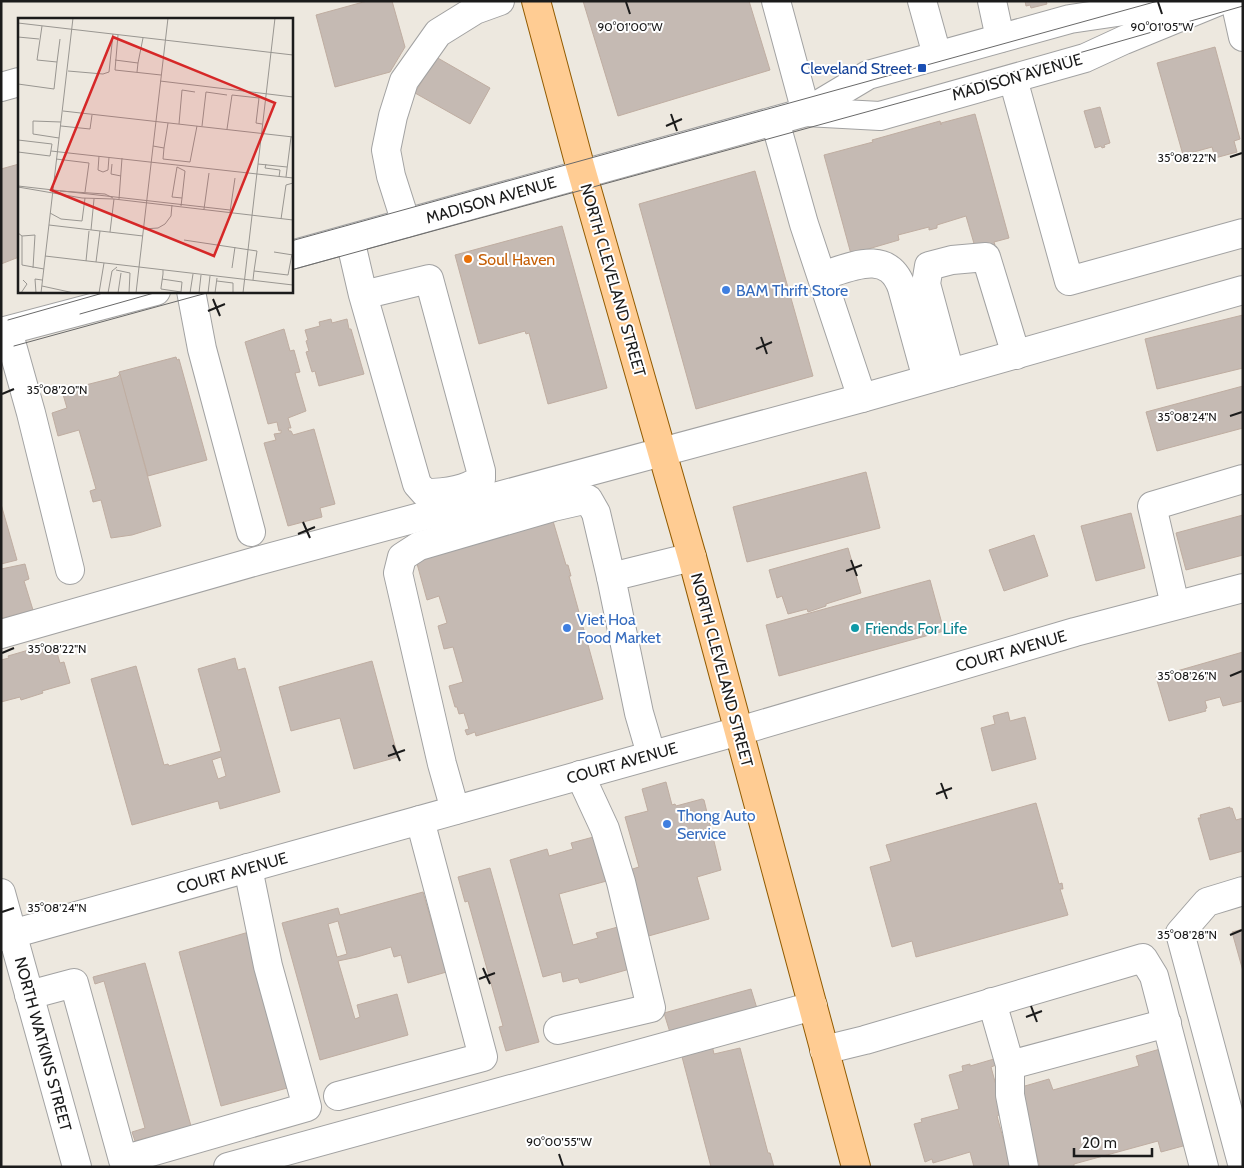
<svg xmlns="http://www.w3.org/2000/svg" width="1244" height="1168" viewBox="0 0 1244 1168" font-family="Cabin,sans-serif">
  <rect width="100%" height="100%" fill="#ede8df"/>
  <g fill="#c5bab3" stroke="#bfada1" fill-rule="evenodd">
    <path d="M367,1H392L405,47L390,72L335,87L316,15Z"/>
    <path d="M583,1H749L770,70L618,116Z"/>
    <path d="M1025,1H1046L1047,4L1031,8L1030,5L1026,6Z"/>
    <path d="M1215,47L1240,139L1234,141L1237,152L1215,158L1212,147L1183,155L1157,63Z"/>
    <path d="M436,57L490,88L470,124L415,93Z"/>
    <path d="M1100,107L1110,143L1104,145L1105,147L1102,148L1101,146L1095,148L1084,111Z"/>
    <path d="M975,114L1009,238L994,242L995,245L986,248L975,247L966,216L937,225V228L929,230V227L898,235L899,240L851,254L824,155L873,142L872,140L940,121L941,125V123Z"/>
    <path d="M19,164V257L1,264V169Z"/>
    <path d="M755,171L813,376L696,409L639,204Z"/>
    <path d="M562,226L607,388L548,404L529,333L526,334L525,331L479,344L455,255Z"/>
    <path d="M1243,315V368L1157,389L1145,339Z"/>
    <path d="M331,319L332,323L347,319L349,329H351L364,374L319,386L315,371L312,372L306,352L309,351L306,341L308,340L305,330L320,326L319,322Z"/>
    <path d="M284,329L290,351L294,350L300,372L295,373L306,411L288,418L291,428H288L289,431H291L293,435L314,429L335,504L320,508L322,517L288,526L264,443L276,440L274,434L281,433V430L279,431L277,422L268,424L245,342Z"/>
    <path d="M176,357L177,360L179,359L207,460L148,476L119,372Z"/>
    <path d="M120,374L161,526L132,535L111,538L101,500L93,502L90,491L96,489L79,430L58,436L52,413L67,408L62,391L117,377Z"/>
    <path d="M1243,386V428L1157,451L1146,412Z"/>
    <path d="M866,472L880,528L747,562L733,507Z"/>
    <path d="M1,504L17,560L1,564Z"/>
    <path d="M1131,513L1145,568L1096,581L1081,526Z"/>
    <path d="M1243,515V555L1186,570L1176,533Z"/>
    <path d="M553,521L566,565H568L571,576H569L603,699L476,736L475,732L467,735L465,730L469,729L464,713L459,714L457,707H455L449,686L463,682L453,647L444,649L438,626L447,623L439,596L427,600L416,560Z"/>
    <path d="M1034,535L1048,576L1004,591L989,550Z"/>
    <path d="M848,548L861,593L826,604V606L808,612L807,609L788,614L782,596L777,598L769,570Z"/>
    <path d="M25,564L29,579L24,581L33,610L3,618L1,616V569Z"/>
    <path d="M930,580L944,631L779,676L766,625Z"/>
    <path d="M55,646L60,663L64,662L70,683L42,691L43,693L21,700L20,697L1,702V660L9,658L8,656L32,649L33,652Z"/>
    <path d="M1243,652V701L1223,706L1220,697L1205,701L1207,708L1205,709L1206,711L1169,721L1156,677Z"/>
    <path d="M235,658L238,670L245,668L280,792L220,809L218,801L132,825L91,679L136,666L164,765L168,764L169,766L221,751L198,669ZM221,757L226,776L218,779L212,760Z"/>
    <path d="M372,661L398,757L354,769L340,718L291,731L279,687Z"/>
    <path d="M1008,712L1010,721L1025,717L1036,759L992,771L981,728L995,724L993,716Z"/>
    <path d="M666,782L672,805L675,804L676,806L702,799L704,800L721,870L697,877L709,919L645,937L626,871L639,867L625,817L648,811L642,789Z"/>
    <path d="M1036,803L1059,884L1062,883L1063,889H1060L1068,915L916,957L912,941L892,947L870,867L891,861L886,845Z"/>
    <path d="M1230,807V809L1232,808L1236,820L1243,818V851L1210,860L1198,818H1201L1200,815Z"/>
    <path d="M601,835L614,879L559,894L573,945L598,938L596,933L625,925L637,967L580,983L578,978L563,982L561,972L543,977L510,860L547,849L549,856L573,849L571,843Z"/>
    <path d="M490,868L539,1042L506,1051L499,1027L503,1026L468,901L465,902L458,877Z"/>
    <path d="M423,892L433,927L438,926L450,971L408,983L401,955L394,957L391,947L357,957L338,961L355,1019L360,1017L357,1005L397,994L408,1035L320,1060L282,923L338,908L340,915ZM338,921L347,954L337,957L328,924Z"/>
    <path d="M1243,929V971L1232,932Z"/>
    <path d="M249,932L291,1087L221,1106L179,952Z"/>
    <path d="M145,963L191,1126L135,1141L132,1132L145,1128L104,981L95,984L93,977Z"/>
    <path d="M751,989L759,1015L672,1039L664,1013Z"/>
    <path d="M712,1045L714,1054L740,1048L768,1153H770L774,1167H711L681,1053Z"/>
    <path d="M1167,1047L1194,1143L1161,1152L1158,1141L1074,1164V1167H1040L1018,1088L1049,1079L1053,1090L1139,1066L1136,1056Z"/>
    <path d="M994,1059L996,1065L991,1067L1003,1111L998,1112L999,1115L997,1116L1011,1167H974L970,1152L933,1163L932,1159L925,1162L914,1124L922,1122L921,1119L959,1109L949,1075L963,1071L962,1066L970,1064V1066Z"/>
  </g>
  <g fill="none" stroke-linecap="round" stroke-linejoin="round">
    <defs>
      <g id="minor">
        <path d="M776,1L806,112"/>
        <path d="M922,1L937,55"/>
        <path d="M992,1L1000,38"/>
        <path d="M1235,1L1243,37"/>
        <path d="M1013,79L1069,281L1243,233"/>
        <path d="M1,87L19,82"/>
        <path d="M806,112L880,116L1085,58L1124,40L1219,1"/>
        <path d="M775,121L804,224L862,398"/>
        <path d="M406,223L391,176L386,150L393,116L404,81L438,33L475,10L500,1"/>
        <path d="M350,239L363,295L417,484L425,493C443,493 466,490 481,479V471L429,279L363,295"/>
        <path d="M291,255L806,112L868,75L1070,19L1192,1"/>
        <path d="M822,276C851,267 888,248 902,288L927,379"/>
        <path d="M191,291L202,349L251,532"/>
        <path d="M8,331L31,413L70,570"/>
        <path d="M1,332L156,291"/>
        <path d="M950,373L926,284L929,266L952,260L986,257L1016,355"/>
        <path d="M1175,605L1152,506L1243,479"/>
        <path d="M1,634L257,561L862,398L1243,290"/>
        <path d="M651,754L639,713L611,577L692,557"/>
        <path d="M455,810L442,764L398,573L402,557L419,546L553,507L588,499L596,513L611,577"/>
        <path d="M1,893L77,1167"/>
        <path d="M1,937L739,731L1075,632L1243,588"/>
        <path d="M29,995L74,983L123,1160L307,1107L268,966L248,868"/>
        <path d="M992,1002L1010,1065L1167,1023"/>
        <path d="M558,1030L651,1008L621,882L605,829L580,775"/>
        <path d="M824,1050L865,1040L1143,958L1154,976L1204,1167"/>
        <path d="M1010,1065V1095L1024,1167"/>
        <path d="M338,1096L483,1057L420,820"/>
        <path d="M228,1167L813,1006"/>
        <path d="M1243,1167L1180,933L1207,902L1243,891"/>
      </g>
      <path id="major" d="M536,1L579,162L692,557L856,1167"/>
    </defs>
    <use href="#minor" stroke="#a2a2a2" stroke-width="30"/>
    <use href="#major" stroke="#925b00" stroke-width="30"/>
    <use href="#minor" stroke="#fff" stroke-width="28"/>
    <use href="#major" stroke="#ffcc93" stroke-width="28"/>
    <g stroke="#696969" stroke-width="1">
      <path d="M291,241L1158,1"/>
      <path d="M291,270L1030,67L1243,6"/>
      <path d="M80,314L161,291"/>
      <path d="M8,320L110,291"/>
      <path d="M14,346L214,291"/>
    </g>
  </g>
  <path fill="none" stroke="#1b1b1b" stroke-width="2" d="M626,2L630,14M1158,2L1162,14M671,114L677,131M666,126L682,119M1230,157L1242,153M213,299L220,316M208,311L225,304M761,337L767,354M756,349L772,342M2,394L14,389M1230,416L1242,412M303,522L310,538M298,534L315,527M851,560L857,576M846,571L862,565M2,653L14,648M1230,676L1242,671M393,745L400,761M388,756L405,750M941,783L947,799M936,794L952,788M2,912L14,908M1230,935L1242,930M483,968L490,984M479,979L495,973M1031,1006L1037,1022M1026,1017L1042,1011M559,1154L563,1166"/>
  <rect fill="#1a4fb4" stroke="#fff" stroke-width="2" x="917" y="63" width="10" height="10" rx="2.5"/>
  <circle fill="#e8710a" stroke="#fff" stroke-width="2" cx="468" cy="259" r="5"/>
  <g fill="#3f7fe0" stroke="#fff" stroke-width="2">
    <circle cx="726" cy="290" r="5"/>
    <circle cx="567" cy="628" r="5"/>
    <circle cx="667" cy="824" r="5"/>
  </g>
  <circle fill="#0f9aa8" stroke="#fff" stroke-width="2" cx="855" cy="628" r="5"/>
  <g text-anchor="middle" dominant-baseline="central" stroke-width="4" stroke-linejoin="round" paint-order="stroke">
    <g font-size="16" fill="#164399" stroke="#fff" text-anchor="end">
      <text x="912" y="68">Cleveland Street</text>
    </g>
    <g font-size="16" fill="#1b1b1b" stroke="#fff">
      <text transform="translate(1017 77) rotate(-16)">MADISON AVENUE</text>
      <text transform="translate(491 200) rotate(-16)">MADISON AVENUE</text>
      <text transform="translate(613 280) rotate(74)">NORTH CLEVELAND STREET</text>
      <text transform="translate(1011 651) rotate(-16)">COURT AVENUE</text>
      <text transform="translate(722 670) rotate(75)">NORTH CLEVELAND STREET</text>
      <text transform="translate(622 763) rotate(-16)">COURT AVENUE</text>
      <text transform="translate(232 873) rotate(-16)">COURT AVENUE</text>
      <text transform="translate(43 1044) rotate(75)">NORTH WATKINS STREET</text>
    </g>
    <g font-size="16" fill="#c56008" stroke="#fff" text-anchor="start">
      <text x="478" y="259">Soul Haven</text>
    </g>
    <g font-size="16" fill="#366cbe" stroke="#fff" text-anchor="start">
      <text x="736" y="290">BAM Thrift Store</text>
      <text x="577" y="619">Viet Hoa<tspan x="577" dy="18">Food Market</tspan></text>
      <text x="677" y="815">Thong Auto<tspan x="677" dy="18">Service</tspan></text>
    </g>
    <g font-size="16" fill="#0d838f" stroke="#fff" text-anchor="start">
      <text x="865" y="628">Friends For Life</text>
    </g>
  </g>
  <g transform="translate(18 18)">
    <rect width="275" height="275" fill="#ede8df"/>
    <path fill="none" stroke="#999691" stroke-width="1" d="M0,5L275,37M100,17L97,52L143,57M0,19L21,21M97,42L120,45L119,54M39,44L42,21M120,45L125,20M50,53L85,56L91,54L95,16M142,63L275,79M0,66L36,71L39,44L19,42L24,8M45,93L275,119M161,106L164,72L177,74M43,108L72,111L74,97M184,108L188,74L209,77M209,111L214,77L241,80L238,105L244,106M41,120L15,116V103L43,104M0,122L34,126L32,138L0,134M135,128L146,130L150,105M146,130L145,141L172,144L179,108M33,133L275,160M81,138L80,152L85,154L90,152L91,139M38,141L71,145L67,174M94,146L93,156L103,158M240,146L269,149M248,146L247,150L262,152L261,159M268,159L273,119M0,168L212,192M0,169L64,180L96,181L275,202M42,173L87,176L95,180M101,181L104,140M163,188L164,180L167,153L159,149L154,179L164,180M186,191L191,155M212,194L217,160M32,195L43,201L64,203L67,180M263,201L268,167L275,165M31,207L125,218M125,211L140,210L147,206L153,198L154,187M73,212L76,181M92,214L96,181M0,215L4,218V247L26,251M4,218L17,217L15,250M166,222L239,233L236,253M256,234L275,237M27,238L275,267M68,243L71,213M78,244L82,213M214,250L217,229M98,252L112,255L111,275M144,261L164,264L163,274L143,271V270L145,256V252M235,262L236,253L270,257L274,236M199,263L215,265V275M24,268L56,275M3,275L9,266L5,262M18,275L17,261L24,262M23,275L55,0M81,275L86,245M90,275L94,253L99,249M100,275L103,255M118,275L150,0M172,275L175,256M181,275L183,257M190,275L192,258M197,275L199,260M225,275L257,0"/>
    <path fill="#d62828" fill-opacity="0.15" stroke="#d62828" stroke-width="2.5" d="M95,19L257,85L196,238L33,172Z"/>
    <rect width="275" height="275" fill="none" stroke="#1b1b1b" stroke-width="2.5"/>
  </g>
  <g font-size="12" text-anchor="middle" fill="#1b1b1b" stroke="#fff" stroke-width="4" stroke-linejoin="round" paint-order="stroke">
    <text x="1162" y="31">90°01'05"W</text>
    <text x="630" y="31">90°01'00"W</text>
    <text x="1187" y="162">35°08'22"N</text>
    <text x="57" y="394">35°08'20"N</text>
    <text x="1187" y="421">35°08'24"N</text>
    <text x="57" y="653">35°08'22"N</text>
    <text x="1187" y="680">35°08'26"N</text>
    <text x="57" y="912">35°08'24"N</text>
    <text x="1187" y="939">35°08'28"N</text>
    <text x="559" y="1146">90°00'55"W</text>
  </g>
  <rect width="1244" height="1168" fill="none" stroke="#1b1b1b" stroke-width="5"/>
  <path d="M1074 1148v8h78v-8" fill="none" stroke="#1b1b1b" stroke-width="2.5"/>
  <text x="1082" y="1148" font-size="15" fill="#1b1b1b" stroke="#ffffff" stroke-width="4" paint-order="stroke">20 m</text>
</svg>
